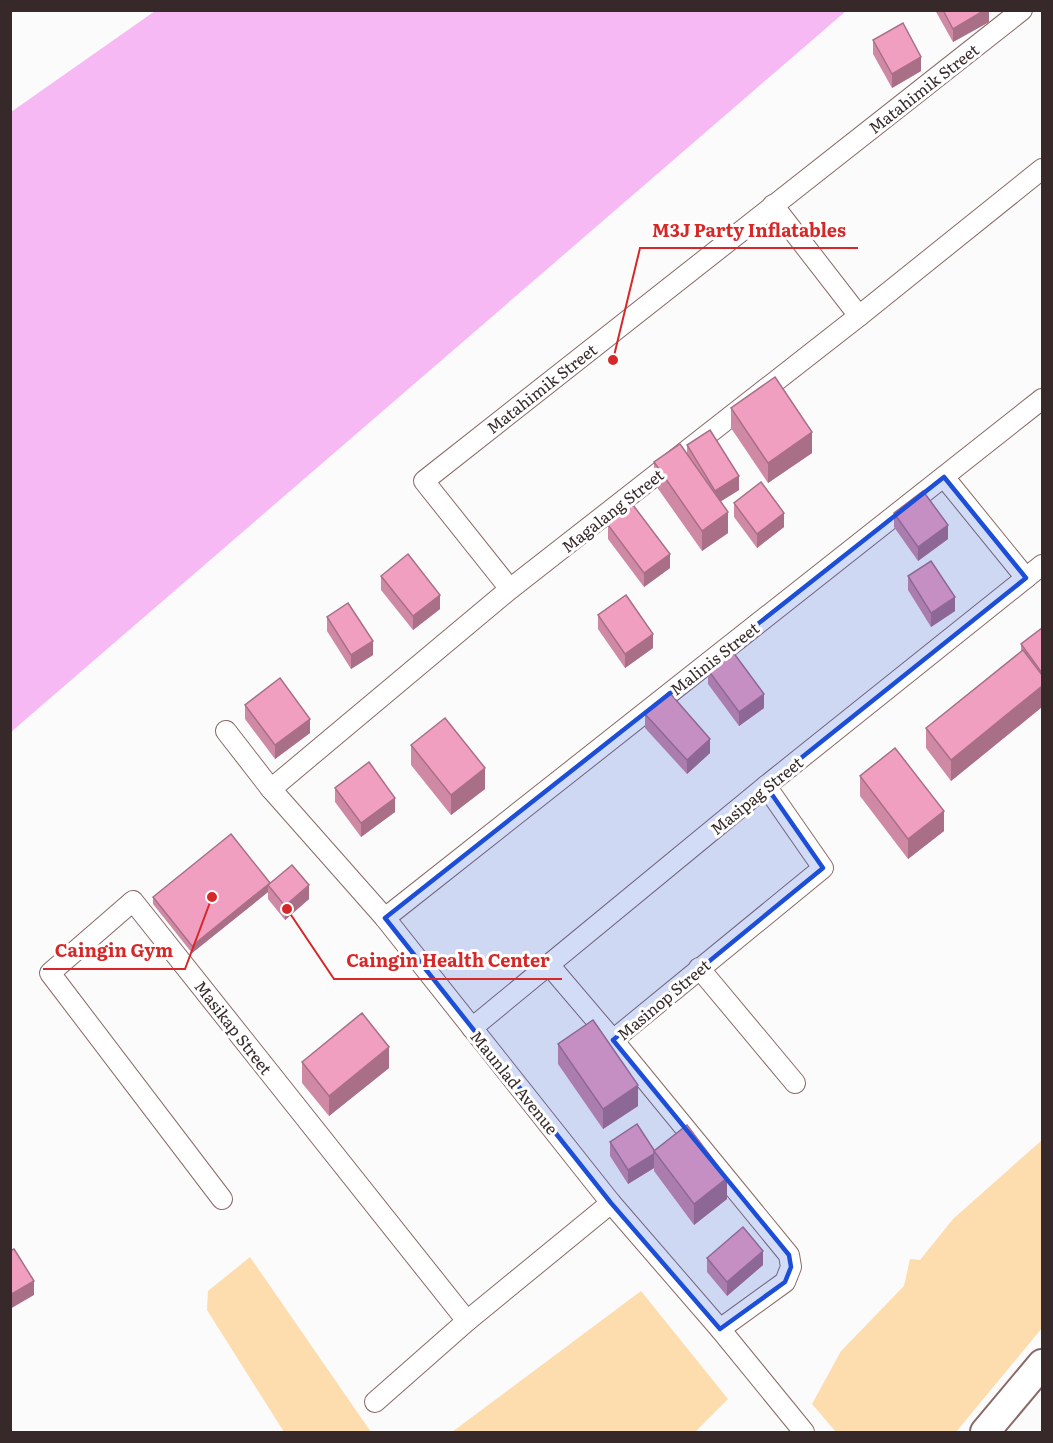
<svg xmlns="http://www.w3.org/2000/svg" width="1053" height="1443" viewBox="0 0 1053 1443" font-family="Literata,serif">
  <rect width="100%" height="100%" fill="#fbfbfb"/>
  <g fill="#fddcae">
    <path d="M1042,1140V1328L956,1432H836L812,1404L841,1351L904,1286L910,1259L920,1260L953,1219Z"/>
    <path d="M250,1257L371,1432H284L207,1310L208,1291Z"/>
    <path d="M641,1291L728,1399L695,1432H452Z"/>
  </g>
  <path fill="#f6b9f4" d="M155,11H846L11,732V112Z"/>
  <g fill="none" stroke-linecap="round" stroke-linejoin="round">
    <defs>
      <g id="street">
        <path d="M773,205L859,316"/>
        <path d="M944,477L1026,578"/>
        <path d="M510,589L424,481L1022,10"/>
        <path d="M226,731L271,789L385,918L611,1203L720,1329L804,1432"/>
        <path d="M271,789L510,589L859,316L1042,169"/>
        <path d="M385,918L1042,399"/>
        <path d="M550,966L613,1040"/>
        <path d="M699,968L795,1083"/>
        <path d="M472,1028L766,786L1042,565"/>
        <path d="M222,1199L50,973L133,901L467,1321"/>
        <path d="M720,1329L785,1282L791,1267L789,1255L613,1040L823,868L766,786"/>
        <path d="M375,1402L467,1321L611,1203"/>
      </g>
      <path id="secondary" d="M985,1432L1042,1364"/>
    </defs>
    <use href="#street" stroke="#896a68" stroke-width="22"/>
    <use href="#secondary" stroke="#896a68" stroke-width="32"/>
    <use href="#street" stroke="#fff" stroke-width="20"/>
    <use href="#secondary" stroke="#fff" stroke-width="28"/>
  </g>
  <g fill="#cf89a5">
    <path d="M935,10H989V22L953,42Z"/>
    <path d="M873,40L921,71L892,88L873,54Z"/>
    <path d="M731,408L812,453L768,483L731,428Z"/>
    <path d="M687,445L739,490L721,501L728,533L702,551L654,483V462L687,453Z"/>
    <path d="M734,503L784,527L757,548L734,517Z"/>
    <path d="M894,513L948,539L918,561L894,527Z"/>
    <path d="M608,525L670,568L644,587L608,539Z"/>
    <path d="M381,576L440,609L413,630L381,590Z"/>
    <path d="M908,576L955,611L931,627L908,590Z"/>
    <path d="M598,615L653,648L625,668L598,629Z"/>
    <path d="M327,617L373,655L351,669L327,631Z"/>
    <path d="M1042,628V707L951,781L926,748V728L1021,651V644Z"/>
    <path d="M708,670L764,708L739,726L708,684Z"/>
    <path d="M245,705L310,733L275,759L245,719Z"/>
    <path d="M645,714L710,753L687,774L645,728Z"/>
    <path d="M411,745L485,789L451,815L411,765Z"/>
    <path d="M860,776L944,831L908,859L860,796Z"/>
    <path d="M335,788L395,812L361,837L335,802Z"/>
    <path d="M270,883L309,899L285,920L268,899V892L192,953L153,904V897Z"/>
    <path d="M558,1044L638,1106L603,1129L558,1064Z"/>
    <path d="M302,1062L389,1068L329,1116L302,1083Z"/>
    <path d="M610,1142L654,1150L727,1199L694,1225L654,1171V1168L628,1184L610,1156Z"/>
    <path d="M707,1258L763,1265L727,1296L707,1272Z"/>
  </g>
  <g fill="#a96f86">
    <path d="M985,10H989V22L953,42V29Z"/>
    <path d="M921,57V71L892,88V74Z"/>
    <path d="M812,432V453L768,483V463Z"/>
    <path d="M739,476V490L715,505V491Z"/>
    <path d="M728,512V533L702,551V531Z"/>
    <path d="M784,513V527L757,548V534Z"/>
    <path d="M948,525V539L918,561V547Z"/>
    <path d="M670,554V568L644,587V573Z"/>
    <path d="M440,595V609L413,630V616Z"/>
    <path d="M955,597V611L931,627V613Z"/>
    <path d="M653,634V648L625,668V654Z"/>
    <path d="M373,641V655L351,669V655Z"/>
    <path d="M1042,686V707L951,781V760Z"/>
    <path d="M764,694V708L739,726V712Z"/>
    <path d="M310,719V733L275,759V745Z"/>
    <path d="M710,739V753L687,774V760Z"/>
    <path d="M485,768V789L451,815V795Z"/>
    <path d="M395,798V812L361,837V823Z"/>
    <path d="M944,811V831L908,859V839Z"/>
    <path d="M268,885V892L192,953V946Z"/>
    <path d="M309,885V899L285,920V906Z"/>
    <path d="M389,1047V1068L329,1116V1096Z"/>
    <path d="M638,1085V1106L603,1129V1109Z"/>
    <path d="M654,1154V1168L628,1184V1170Z"/>
    <path d="M727,1178V1199L694,1225V1204Z"/>
    <path d="M763,1251V1265L727,1296V1282Z"/>
    <path d="M34,1281V1295L10,1309V1295Z"/>
  </g>
  <g fill="#f19fc0" stroke="#a96f86" stroke-width="1.5">
    <path d="M943,10H985L953,29Z"/>
    <path d="M903,23L921,57L892,74L873,40Z"/>
    <path d="M775,377L812,432L768,463L731,408Z"/>
    <path d="M710,430L739,476L715,491L687,445Z"/>
    <path d="M680,444L728,512L702,531L654,462Z"/>
    <path d="M761,482L784,513L757,534L734,503Z"/>
    <path d="M923,491L948,525L918,547L894,513Z"/>
    <path d="M633,505L670,554L644,573L608,525Z"/>
    <path d="M408,554L440,595L413,616L381,576Z"/>
    <path d="M931,561L955,597L931,613L908,576Z"/>
    <path d="M626,595L653,634L625,654L598,615Z"/>
    <path d="M348,603L373,641L351,655L327,617Z"/>
    <path d="M1042,628V673L1021,644Z"/>
    <path d="M1023,650L1042,675V686L951,760L926,728Z"/>
    <path d="M733,652L764,694L739,712L708,670Z"/>
    <path d="M280,678L310,719L275,745L245,705Z"/>
    <path d="M669,692L710,739L687,760L645,714Z"/>
    <path d="M445,718L485,768L451,795L411,745Z"/>
    <path d="M895,748L944,811L908,839L860,776Z"/>
    <path d="M369,762L395,798L361,823L335,788Z"/>
    <path d="M231,834L270,883L192,946L153,897Z"/>
    <path d="M292,865L309,885L285,906L268,885Z"/>
    <path d="M362,1013L389,1047L329,1096L302,1062Z"/>
    <path d="M593,1020L638,1085L603,1109L558,1044Z"/>
    <path d="M637,1124L654,1150V1154L628,1170L610,1142Z"/>
    <path d="M687,1125L727,1178L694,1204L654,1151Z"/>
    <path d="M743,1227L763,1251L727,1282L707,1258Z"/>
    <path d="M14,1249L34,1281L10,1295V1251Z"/>
  </g>
  <path fill="#1d4ed8" fill-opacity="0.2" stroke="#1d4ed8" stroke-width="4.5" stroke-linejoin="round" d="M944,477L1026,578L766,786L823,868L613,1040L789,1255L791,1267L785,1282L720,1329L611,1203L385,918Z"/>
  <g text-anchor="middle" dominant-baseline="central" stroke-width="6" stroke-linejoin="round" paint-order="stroke">
    <g font-size="16" fill="#372929" stroke="#fff">
      <text transform="translate(923 88) rotate(-38)">Matahimik Street</text>
      <text transform="translate(541 388) rotate(-38)">Matahimik Street</text>
      <text transform="translate(612 510) rotate(-38)">Magalang Street</text>
      <text transform="translate(714 658) rotate(-38)">Malinis Street</text>
      <text transform="translate(756 795) rotate(-39)">Masipag Street</text>
      <text transform="translate(663 999) rotate(-40)">Masinop Street</text>
      <text transform="translate(234 1027) rotate(52)">Masikap Street</text>
      <text transform="translate(515 1082) rotate(51)">Maunlad Avenue</text>
    </g>
  </g>
  <path fill="none" stroke="#d62828" stroke-width="2" d="M613 360L640 248H858M212 897L185 969H43M287 909L334 979H562"/>
  <g fill="#d62828" stroke="#fff" stroke-width="2">
    <circle cx="613" cy="360" r="6"/>
    <circle cx="212" cy="897" r="6"/>
    <circle cx="287" cy="909" r="6"/>
  </g>
  <g font-size="18" text-anchor="middle" font-weight="bold" fill="#d62828" stroke="#fff" stroke-width="6" stroke-linejoin="round" paint-order="stroke">
    <text x="749" y="237">M3J Party Inflatables</text>
    <text x="114" y="957">Caingin Gym</text>
    <text x="448" y="967">Caingin Health Center</text>
  </g>
  <rect width="1053" height="1443" fill="none" stroke="#372929" stroke-width="24"/>
</svg>
